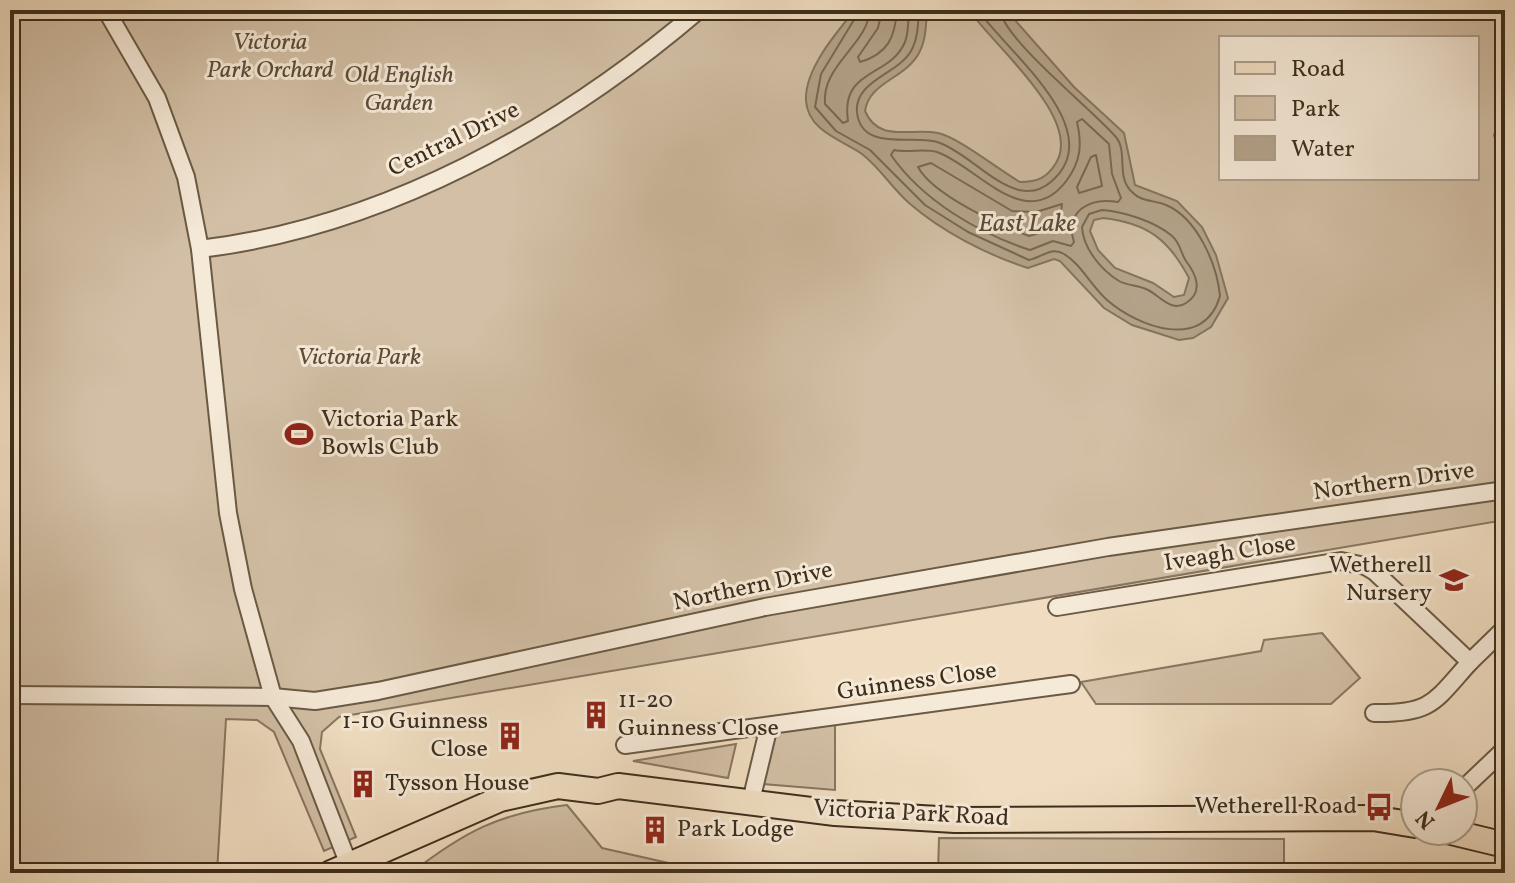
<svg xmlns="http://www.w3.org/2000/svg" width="1515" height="883" viewBox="0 0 1515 883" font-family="Vollkorn,serif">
  <rect width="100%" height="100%" fill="#f0ddc1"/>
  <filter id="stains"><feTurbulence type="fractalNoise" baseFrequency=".0025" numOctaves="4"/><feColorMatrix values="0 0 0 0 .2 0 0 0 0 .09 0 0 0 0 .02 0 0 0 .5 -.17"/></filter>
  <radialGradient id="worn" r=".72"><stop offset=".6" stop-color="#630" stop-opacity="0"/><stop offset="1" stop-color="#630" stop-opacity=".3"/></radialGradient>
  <g fill="#d2bfa5" stroke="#887660" stroke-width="2" fill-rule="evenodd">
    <path d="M10,10H1505V520L339,717L322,732L320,749L356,837L324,851L274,732L257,720L226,719L217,873H10ZM1221,38H1477V178H1221Z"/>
    <path d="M1322,633L1360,678L1331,704H1096L1081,682L1261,651L1264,640Z"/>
    <path d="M835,724V790L763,784L775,732Z"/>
    <path d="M736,744L728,778L633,761Z"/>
    <path d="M567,805L602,848L713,873H411C464,832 499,813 567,805Z"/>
    <path d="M939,838L1284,839V873H938Z"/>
  </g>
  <g fill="#b3a289" stroke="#84745d" stroke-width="2" fill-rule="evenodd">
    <path d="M855,10H927C926,25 926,40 919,53C905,79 869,82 865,111C879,144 912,127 938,133C958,137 999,170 1020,182C1037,182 1047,178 1056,163C1083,119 993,45 969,10H1006L1074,87L1124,133L1135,185L1177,201L1202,227L1216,255L1228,298L1211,327L1193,338L1179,340L1132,325L1104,308L1060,261L1054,259L1028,268C987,255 941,231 909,203C892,188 880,168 862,154C842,140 808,131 806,101C804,70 836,33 855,10ZM1103,218C1148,223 1169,240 1189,278L1184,295L1174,297L1153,283L1115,268L1098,250L1090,231L1094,220Z"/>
    <path d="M1505,111V156L1501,157L1494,135Z"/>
  </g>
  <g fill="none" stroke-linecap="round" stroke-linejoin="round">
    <g stroke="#786852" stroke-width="2">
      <path d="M860,10L821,74L815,107L836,131L870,150L925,205L968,232L1029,260C1041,258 1051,246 1064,254C1081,264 1091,286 1107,300C1138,327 1204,352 1220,296C1217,264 1197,218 1166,205C1155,200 1141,202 1132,192C1115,176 1129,151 1115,136C1093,110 1004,40 1000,10"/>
      <path d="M870,10C868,44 821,66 825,104L843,123L848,121C840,68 890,78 905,42C909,32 908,20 909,10"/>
      <path d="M882,10L878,28L858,57L860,62C888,54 895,37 897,10"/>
      <path d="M919,10C918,24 918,39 911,51C898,74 854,81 857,112C861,154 917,133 940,143C968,154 990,182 1019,190C1031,193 1043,189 1052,181C1110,130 1006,51 978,10"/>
      <path d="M1082,119L1109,144L1112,174L1121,198L1118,202C1090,197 1064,211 1074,242L1071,246L1053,241L1030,250C978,233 922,200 891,155L894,150C908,153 925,148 937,152C976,165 1026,236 1067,180C1081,161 1082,144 1077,122Z"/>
      <path d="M1096,155L1102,186L1079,193L1077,187L1091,157Z"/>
      <path d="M931,163L1012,211L1036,212L1062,204L1059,227L1029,236C999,225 933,195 918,167Z"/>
      <path d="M1102,210C1125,212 1153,221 1171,235C1181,243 1180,252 1186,261C1196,274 1204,292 1186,303C1172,313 1160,296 1148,290C1139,285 1128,286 1119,281C1101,270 1083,248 1082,227L1089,214Z"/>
    </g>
    <defs>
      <g id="street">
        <path d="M106,10L157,98L186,177L200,249L228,513L243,589L273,697L301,741L349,865"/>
        <path d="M200,249C384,227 560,129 699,10"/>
        <path d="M1057,607L1341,561L1365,566L1375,572L1470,662L1505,628"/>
        <path d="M10,695L273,697L315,701L378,691L765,607L1108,547L1505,490"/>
        <path d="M1374,713C1432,714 1434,702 1470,662"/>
        <path d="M625,745L1071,684"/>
        <path d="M1463,789L1505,749"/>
        <path d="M751,801L769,726"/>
      </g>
      <g id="primary">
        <path d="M1447,831L1505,845"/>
        <path d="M331,873L500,799L558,786L598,791L618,786L835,813L955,820L1373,818L1415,825"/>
      </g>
    </defs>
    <use href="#street" stroke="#6a5a44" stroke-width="20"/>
    <use href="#primary" stroke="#3d2e1b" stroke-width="28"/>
    <use href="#street" stroke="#f5e9d7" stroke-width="16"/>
    <use href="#primary" stroke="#f0ddc1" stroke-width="24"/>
  </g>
  <defs>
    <symbol id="stadium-bare" viewBox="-9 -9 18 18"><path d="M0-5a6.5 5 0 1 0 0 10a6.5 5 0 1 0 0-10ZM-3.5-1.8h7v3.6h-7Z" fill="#8f2418" stroke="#f5e9d7" stroke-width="2.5" paint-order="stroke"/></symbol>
    <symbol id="school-bare" viewBox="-9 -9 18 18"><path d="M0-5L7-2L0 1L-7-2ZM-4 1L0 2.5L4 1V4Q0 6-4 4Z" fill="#8f2418" stroke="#f5e9d7" stroke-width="2.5" paint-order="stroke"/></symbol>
    <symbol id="building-bare" viewBox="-9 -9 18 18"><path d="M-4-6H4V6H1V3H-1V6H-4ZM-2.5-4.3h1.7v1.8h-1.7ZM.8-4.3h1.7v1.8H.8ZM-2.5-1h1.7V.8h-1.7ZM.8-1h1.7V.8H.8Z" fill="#8f2418" stroke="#f5e9d7" stroke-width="2.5" paint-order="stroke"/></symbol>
    <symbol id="bus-bare" viewBox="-9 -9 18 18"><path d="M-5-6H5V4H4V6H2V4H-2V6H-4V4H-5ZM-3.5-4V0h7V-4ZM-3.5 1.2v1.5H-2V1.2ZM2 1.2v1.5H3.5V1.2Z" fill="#8f2418" stroke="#f5e9d7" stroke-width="2.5" paint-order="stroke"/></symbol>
  </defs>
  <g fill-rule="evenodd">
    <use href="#stadium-bare" x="279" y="414" width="40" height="40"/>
    <use href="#school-bare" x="1434" y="560" width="40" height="40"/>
    <use href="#building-bare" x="576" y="695" width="40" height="40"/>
    <use href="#building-bare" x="490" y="716" width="40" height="40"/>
    <use href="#building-bare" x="343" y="764" width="40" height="40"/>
    <use href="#bus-bare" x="1359" y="787" width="40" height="40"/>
    <use href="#building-bare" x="635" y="810" width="40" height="40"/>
  </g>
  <g text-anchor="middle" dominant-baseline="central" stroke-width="6" stroke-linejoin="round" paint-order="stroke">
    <g font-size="24" font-style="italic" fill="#5b4b37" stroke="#f5e9d7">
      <text x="270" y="43">Victoria<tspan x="270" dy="28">Park Orchard</tspan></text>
      <text x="399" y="76">Old English<tspan x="399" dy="28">Garden</tspan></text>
      <text x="359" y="358">Victoria Park</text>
    </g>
    <g font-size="24" fill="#3d2e1b" stroke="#f5e9d7">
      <text transform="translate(454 140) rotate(-26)">Central Drive</text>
      <text transform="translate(1394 482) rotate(-8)">Northern Drive</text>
      <text transform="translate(1230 554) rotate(-9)">Iveagh Close</text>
      <text transform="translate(753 587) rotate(-12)">Northern Drive</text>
      <text transform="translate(917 682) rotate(-8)">Guinness Close</text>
      <text transform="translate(911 814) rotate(3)">Victoria Park Road</text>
    </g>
    <g font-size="24" fill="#3d2e1b" stroke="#f5e9d7" text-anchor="start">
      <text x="321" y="420">Victoria Park<tspan x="321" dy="28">Bowls Club</tspan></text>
      <text x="1432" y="566" text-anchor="end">Wetherell<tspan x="1432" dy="28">Nursery</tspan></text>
      <text x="618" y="701">11-20<tspan x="618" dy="28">Guinness Close</tspan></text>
      <text x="488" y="722" text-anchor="end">1-10 Guinness<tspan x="488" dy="28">Close</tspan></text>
      <text x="385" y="784">Tysson House</text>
      <text x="1357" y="807" text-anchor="end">Wetherell Road</text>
      <text x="677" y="830">Park Lodge</text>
    </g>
    <g font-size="26" font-style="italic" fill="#5a4b36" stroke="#f5e9d7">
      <text x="1027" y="224">East Lake</text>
    </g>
  </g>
  <rect width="1515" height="883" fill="none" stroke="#f0ddc1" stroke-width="40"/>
  <rect x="12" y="12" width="1491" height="859" fill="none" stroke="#3d2e1b" stroke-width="4"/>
  <rect x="20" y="20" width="1475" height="843" fill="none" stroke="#3d2e1b" stroke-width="2"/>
  <rect x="1219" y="36" width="260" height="144" fill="#f5e9d7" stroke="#ab9e8c" stroke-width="2"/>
  <rect x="1235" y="62" width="40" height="12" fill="#f0ddc1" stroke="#ab9e8c" stroke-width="2"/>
  <text x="1291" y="76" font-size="24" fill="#3d2e1b">Road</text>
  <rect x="1235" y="96" width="40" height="24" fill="#d2bfa5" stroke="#ab9e8c" stroke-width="2"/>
  <text x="1291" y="116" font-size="24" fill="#3d2e1b">Park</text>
  <rect x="1235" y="136" width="40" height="24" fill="#b3a289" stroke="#ab9e8c" stroke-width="2"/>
  <text x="1291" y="156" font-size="24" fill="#3d2e1b">Water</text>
  <g transform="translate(1439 807) rotate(227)"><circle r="38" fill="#f5e9d7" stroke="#ab9e8c" stroke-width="2"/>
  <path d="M0-6L14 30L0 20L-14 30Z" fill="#8f2418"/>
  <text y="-12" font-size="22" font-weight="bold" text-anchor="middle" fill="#3d2e1b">N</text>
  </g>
  <rect width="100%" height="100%" filter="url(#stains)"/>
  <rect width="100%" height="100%" fill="url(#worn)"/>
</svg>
